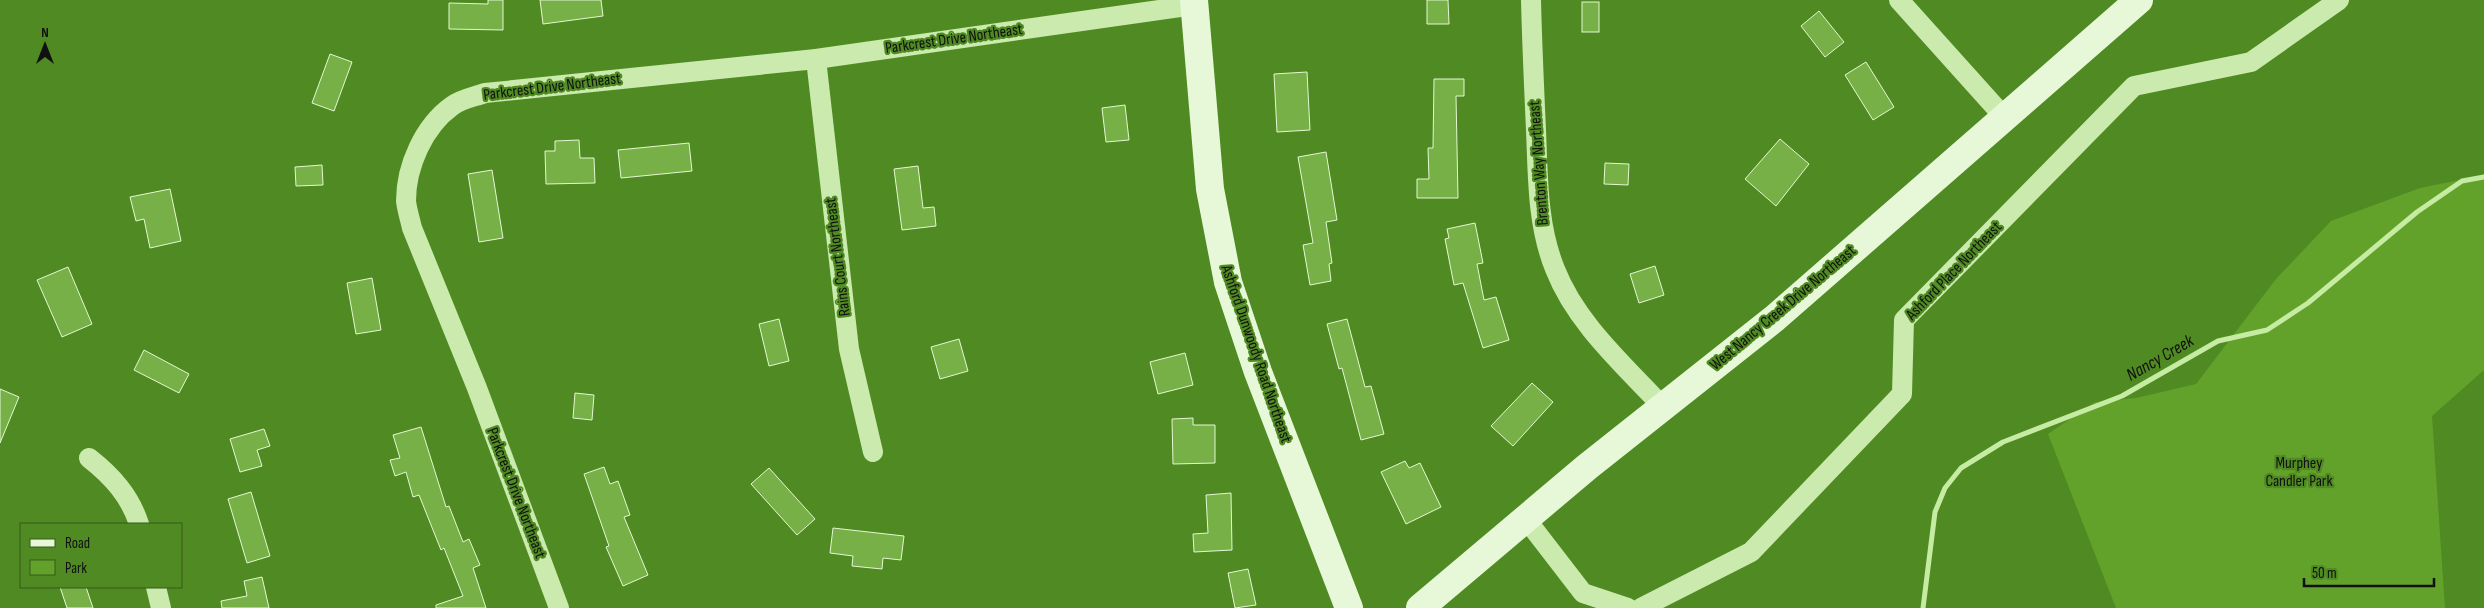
<svg xmlns="http://www.w3.org/2000/svg" width="2484" height="608" viewBox="0 0 2484 608" font-family="'Sofia Sans Condensed',sans-serif">
  <rect width="100%" height="100%" fill="#508a22"/>
  <path fill="#62a22b" d="M2484,175V370L2432,416L2445,608H2116L2048,434L2095,402L2136,398L2196,384L2276,279L2331,221L2420,188Z"/>
  <g fill="none" stroke-linecap="round" stroke-linejoin="round">
    <path stroke="#c5eca2" stroke-width="5" d="M1923,608L1935,512L1945,488L1961,468L2003,442L2122,396L2218,341L2267,330L2308,303L2417,212L2462,181L2484,177"/>
  </g>
  <g fill="#76b046" stroke="#e4f8d2">
    <path d="M488,0H503V30L449,29V3L488,4Z"/>
    <path d="M540,0H601L603,16L543,24Z"/>
    <path d="M1427,0H1448L1449,24H1427Z"/>
    <rect x="1582" y="2" width="17" height="30"/>
    <path d="M1819,11L1844,42L1825,57L1801,26Z"/>
    <path d="M330,54L352,62L334,111L312,103Z"/>
    <path d="M1866,62L1894,107L1873,120L1845,75Z"/>
    <path d="M1307,72L1310,130L1277,132L1274,74Z"/>
    <path d="M1434,79H1464V96H1456L1458,198H1417V179H1429L1428,148H1433Z"/>
    <path d="M1125,105L1129,140L1106,142L1102,108Z"/>
    <path d="M1780,139L1809,164L1776,206L1745,179Z"/>
    <path d="M579,140L580,158H594L595,183L546,184L545,151H555V141Z"/>
    <path d="M689,143L692,171L621,178L618,150Z"/>
    <path d="M1326,152L1337,220L1326,222L1332,263L1329,264L1331,281L1310,285L1303,245L1313,243L1298,157Z"/>
    <path d="M1605,163L1629,164L1628,185L1604,184Z"/>
    <path d="M322,165L323,185L296,186L295,167Z"/>
    <path d="M918,166L923,208L934,207L936,226L902,230L894,169Z"/>
    <path d="M492,170L503,238L479,242L468,174Z"/>
    <path d="M170,189L181,241L150,248L144,219L136,221L130,197Z"/>
    <path d="M1475,223L1483,263L1477,264L1484,300L1496,297L1509,340L1483,348L1463,283L1454,285L1445,239L1449,238L1447,229Z"/>
    <path d="M1655,266L1664,295L1639,303L1630,274Z"/>
    <path d="M68,267L92,324L62,337L37,280Z"/>
    <path d="M372,278L381,330L356,334L347,283Z"/>
    <path d="M779,319L789,361L769,366L759,324Z"/>
    <path d="M1347,319L1365,387L1371,386L1384,434L1361,440L1342,368L1339,369L1327,324Z"/>
    <path d="M959,339L968,371L940,379L931,347Z"/>
    <path d="M144,350L189,374L179,393L134,370Z"/>
    <path d="M1185,353L1193,385L1158,394L1150,362Z"/>
    <path d="M1532,383L1553,402L1513,446L1491,426Z"/>
    <path d="M0,389L19,397L0,443Z"/>
    <path d="M575,393L594,395L592,420L573,418Z"/>
    <path d="M1193,418V425H1215V463L1173,464L1172,419Z"/>
    <path d="M421,427L446,507L449,506L463,542L469,539L480,565L473,568L486,608H436V605L463,596L444,548L441,550L419,495L413,497L406,472L395,476L390,460L400,458L393,435Z"/>
    <path d="M264,429L270,446L257,450L262,466L240,472L230,439Z"/>
    <path d="M1405,461L1409,468L1420,463L1441,507L1406,524L1381,472Z"/>
    <path d="M604,467L610,484L618,481L630,515L624,517L648,575L623,586L606,547L609,546L584,474Z"/>
    <path d="M769,468L815,519L797,535L751,484Z"/>
    <path d="M251,492L270,556L247,563L228,499Z"/>
    <path d="M1231,493L1232,550L1194,552L1193,534L1208,533L1206,495Z"/>
    <path d="M833,528L904,536L901,560L883,558L882,569L852,566L853,556L830,553Z"/>
    <path d="M1248,569L1256,605L1235,608L1228,573Z"/>
    <path d="M262,577L269,608H222L221,601L247,596L244,581Z"/>
    <path d="M60,587H86L93,608H67Z"/>
  </g>
  <g fill="none" stroke-linecap="round" stroke-linejoin="round">
    <g stroke="#caeaae" stroke-width="20">
      <path d="M1531,0C1532,43 1534,86 1536,130C1538,176 1537,225 1555,269C1576,323 1623,364 1662,406"/>
      <path d="M1899,0L2005,118"/>
      <path d="M816,59L849,349L873,452"/>
      <path d="M89,458C112,476 130,496 139,524"/>
      <path d="M1526,519L1583,593L1628,608"/>
      <path d="M156,587L161,608"/>
      <path d="M559,608L477,388L412,228C410,219 407,210 406,201C406,166 424,126 452,106C461,99 474,97 485,93L816,59L1194,5"/>
      <path d="M1641,608L1751,552L1902,394L1904,320L2134,86L2251,62L2339,0"/>
    </g>
    <g stroke="#e7f8d9" stroke-width="28">
      <path d="M1194,0L1210,189L1228,282L1258,372L1349,608"/>
      <path d="M1420,608L1587,467L1775,318L2139,0"/>
    </g>
  </g>
  <g text-anchor="middle" dominant-baseline="central" stroke-width="4.5" stroke-linejoin="round" paint-order="stroke">
    <g font-size="16" fill="#111" stroke="#508a22">
      <text transform="translate(954 39) rotate(-8)">Parkcrest Drive Northeast</text>
      <text transform="translate(552 87) rotate(-7)">Parkcrest Drive Northeast</text>
      <text transform="translate(1539 163) rotate(-94)">Brenton Way Northeast</text>
      <text transform="translate(838 257) rotate(-97)">Rains Court Northeast</text>
      <text transform="translate(1954 271) rotate(-46)">Ashford Place Northeast</text>
      <text transform="translate(1783 308) rotate(-40)">West Nancy Creek Drive Northeast</text>
      <text transform="translate(1256 354) rotate(71)">Ashford Dunwoody Road Northeast</text>
      <text transform="translate(516 493) rotate(69)">Parkcrest Drive Northeast</text>
    </g>
    <g font-size="16" fill="#111" stroke="#508a22">
      <text x="2299" y="463">Murphey<tspan x="2299" dy="18">Candler Park</tspan></text>
    </g>
    <g font-size="18" font-style="italic" fill="#111" stroke="#508a22">
      <text transform="translate(2160 358) rotate(-30)">Nancy Creek</text>
    </g>
  </g>
  <rect x="20" y="523" width="162" height="65" fill="#508a22" stroke="#375a1b"/>
  <rect x="30" y="539" width="25" height="8" fill="#e7f8d9" stroke="#375a1b"/>
  <text x="65" y="548" font-size="15" fill="#111111">Road</text>
  <rect x="30" y="560" width="25" height="15" fill="#62a22b" stroke="#375a1b"/>
  <text x="65" y="573" font-size="15" fill="#111111">Park</text>
  <g transform="translate(45 45)" stroke="#508a22" stroke-width="4" paint-order="stroke">
  <path d="M0-4L9 19L0 12L-9 19Z" fill="#111111"/>
  <text y="-8" font-size="14" font-weight="bold" text-anchor="middle" fill="#111111">N</text>
  </g>
  <path d="M2304 578v8h130v-8" fill="none" stroke="#111111" stroke-width="2.5"/>
  <text x="2312" y="578" font-size="15" fill="#111111" stroke="#508a22" stroke-width="4" paint-order="stroke">50 m</text>
</svg>
